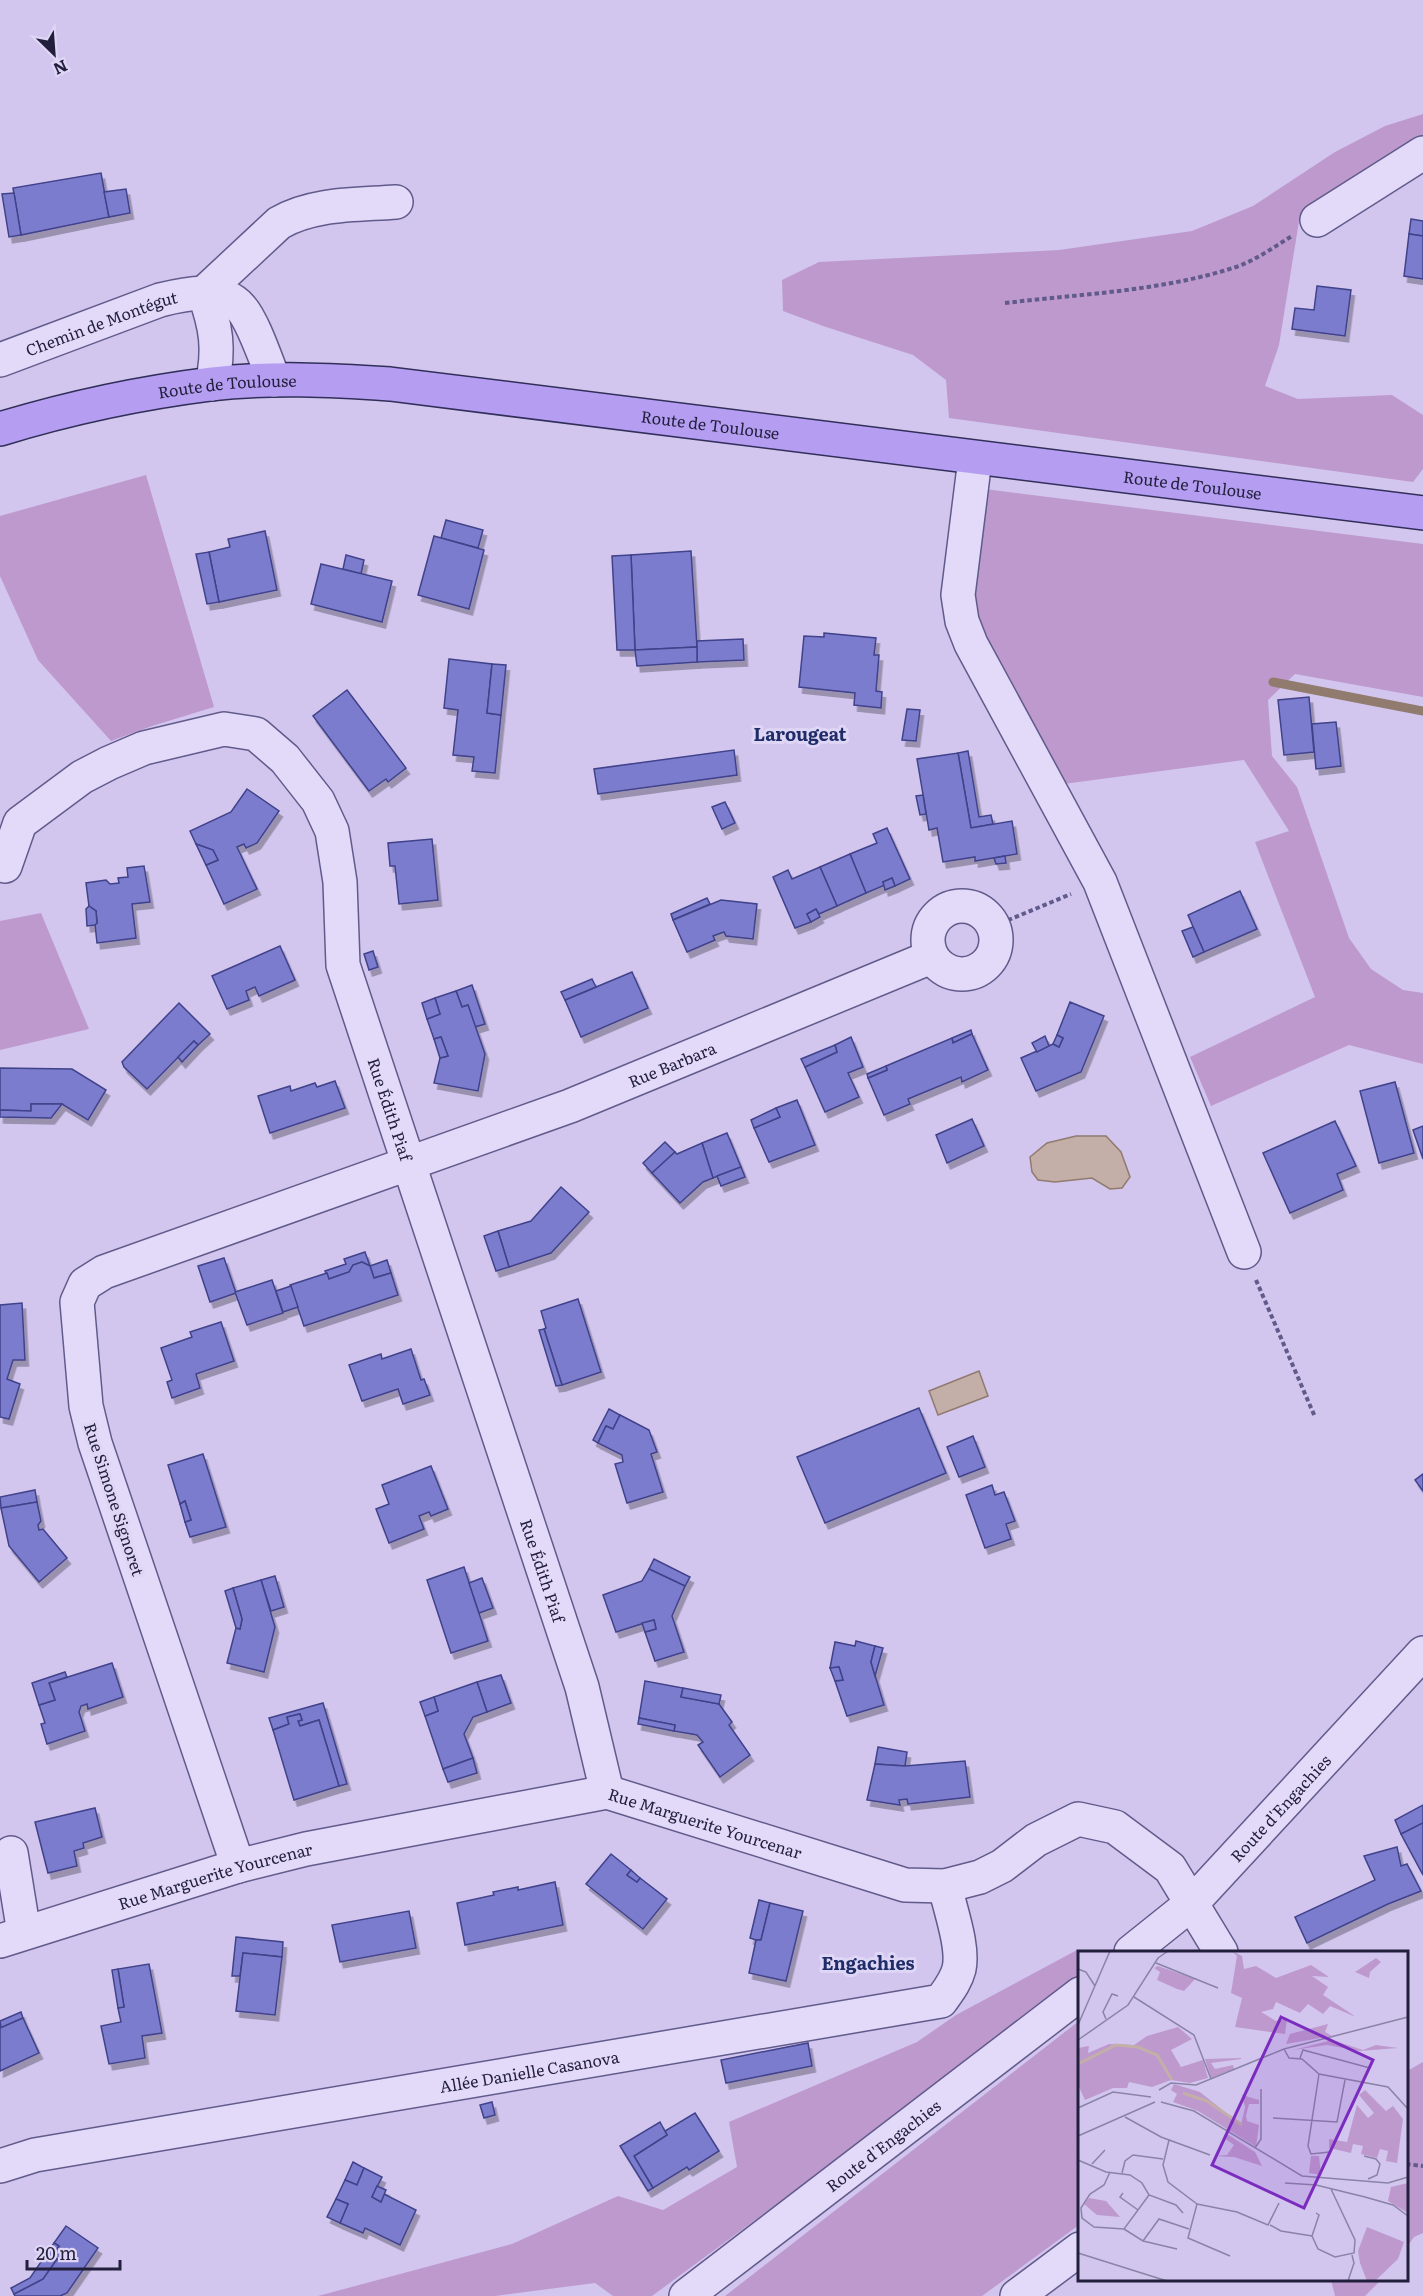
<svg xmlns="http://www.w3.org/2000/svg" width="1423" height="2296" viewBox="0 0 1423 2296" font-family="Literata,serif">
  <defs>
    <filter id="shadow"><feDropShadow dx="3.5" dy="6" stdDeviation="0" flood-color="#0004"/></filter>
  </defs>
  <rect width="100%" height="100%" fill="#d2c6ef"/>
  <g fill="#be99ce">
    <path d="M1423,114V141L1411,146L1300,215L1279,345L1265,386L1298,399L1392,395L1423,415V469L1413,482L949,418L946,380L913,355L823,326L783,311L782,280L819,262L1059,250L1192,231L1253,206L1335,152L1385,126Z"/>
    <path d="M146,475L214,707L152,726L111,741L38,660L0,576V516Z"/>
    <path d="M977,488L1423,544V697L1295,674L1268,700L1272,756L1297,787L1349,938L1371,969L1403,990L1423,993V1064L1349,1045L1211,1106L1190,1057L1315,997L1255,842L1289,831L1244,760L1056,785L972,613Z"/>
    <path d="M41,913L89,1029L0,1050V921Z"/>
    <path d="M1077,1950L1079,1955V1981L652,2296H613L595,2283L495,2296H318L512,2244L618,2196L663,2210L737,2167L729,2122L917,2042L956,2015Z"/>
    <path d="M1079,2021V2225L982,2296H725Z"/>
    <path d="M1423,2062V2233L1414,2237L1407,2247V2071Z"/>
    <path d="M1331,2280H1381L1365,2296H1335Z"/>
  </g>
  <g fill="#c3afa7" stroke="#917a6e" stroke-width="1.5">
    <path d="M1076,1136H1106L1121,1152L1130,1177L1122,1188L1110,1189L1092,1178L1055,1182L1038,1180L1032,1172L1030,1157L1047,1143Z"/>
    <path d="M979,1371L988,1396L938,1415L929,1391Z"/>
  </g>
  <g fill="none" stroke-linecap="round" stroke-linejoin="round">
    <path stroke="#917a6e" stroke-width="9" d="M1273,682L1423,711"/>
  </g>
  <g fill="#7b7cce" stroke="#41428a" stroke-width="1.5" filter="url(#shadow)">
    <path d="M101,173L109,217L21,235L13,188Z"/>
    <path d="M126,189L130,213L109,217L104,192Z"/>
    <path d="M14,193L21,235L9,237L2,194Z"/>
    <path d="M1411,219L1423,221V236L1409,234Z"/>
    <path d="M1409,234L1423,236V279L1404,276Z"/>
    <path d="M1317,286L1351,290L1345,336L1292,329L1295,308L1314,310Z"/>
    <path d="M446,520L483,530L478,548L441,538Z"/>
    <path d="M265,531L277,590L219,602L209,552L230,547L228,539Z"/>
    <path d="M434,536L484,550L469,609L418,595Z"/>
    <path d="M691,551L697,647L635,650L631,555Z"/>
    <path d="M209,552L219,602L207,604L196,554Z"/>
    <path d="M346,555L364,560L361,574L343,569Z"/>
    <path d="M631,555L635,650H617L612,556Z"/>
    <path d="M321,564L392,581L382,622L311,604Z"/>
    <path d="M824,633L876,638L874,655H879L876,691L882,692L881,708L854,705L855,693L799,687L804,636L824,637Z"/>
    <path d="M743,639L744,660L697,662V641Z"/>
    <path d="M697,647V662L637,666L635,650Z"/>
    <path d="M449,659L492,664L487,713L501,715L495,773L472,771L474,757L453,755L458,710L444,708Z"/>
    <path d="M492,664L506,665L501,715L487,713Z"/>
    <path d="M347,690L406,768L388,782L386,779L369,791L313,716Z"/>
    <path d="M1309,697L1314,752L1284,755L1278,700Z"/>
    <path d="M907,709L920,710L916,741L902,740Z"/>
    <path d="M1336,722L1341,766L1316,769L1312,724Z"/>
    <path d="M734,750L737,775L598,794L594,769Z"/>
    <path d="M968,751L979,817L991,815L993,824L971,828L958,753Z"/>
    <path d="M958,753L971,828L1012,821L1017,854L975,861V857L943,862L937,828L929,830L917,759Z"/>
    <path d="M247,789L279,811L257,843L246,848L244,844L237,847L257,889L224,904L206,865L218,860L213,850L196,844L190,831L231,812Z"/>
    <path d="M923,795L926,814L920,815L916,796Z"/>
    <path d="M725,802L735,823L722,829L712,807Z"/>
    <path d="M887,828L910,879L895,886L892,878L883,882L885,885L866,893L850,854L877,843L873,834Z"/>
    <path d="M432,839L438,900L399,904L395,866H390L388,843Z"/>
    <path d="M196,844L213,850L218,860L206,865Z"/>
    <path d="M850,854L866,893L837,906L820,867Z"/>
    <path d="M1005,856L1006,863L996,864L994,858Z"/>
    <path d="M144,866L150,902L132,904L136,938L97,943L95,924L97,923L96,911L89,906L86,883L106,880L110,884L119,883L118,878L128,877L127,868Z"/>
    <path d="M820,867L837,906L819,914L816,909L807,914L811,922L795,928L773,877L788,870L792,879Z"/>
    <path d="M892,878L895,886L885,890L883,882Z"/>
    <path d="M1240,891L1257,929L1204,952L1188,915Z"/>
    <path d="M707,898L710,904L673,920L671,914Z"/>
    <path d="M721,900L757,904L753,939L726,936L724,932L713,936L715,940L687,952L673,920Z"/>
    <path d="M89,906L96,911L97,923L95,925L87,926L86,909Z"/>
    <path d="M816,909L820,917L811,922L807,914Z"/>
    <path d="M1193,927L1204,952L1193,957L1182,931Z"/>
    <path d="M280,946L295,980L259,996L255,987L246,991L249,1000L227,1009L212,976Z"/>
    <path d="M373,951L378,967L369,970L364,954Z"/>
    <path d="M632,972L648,1008L581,1037L565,1000Z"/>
    <path d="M592,979L596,987L565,1000L561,992Z"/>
    <path d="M472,985L485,1024L475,1027L468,1005L462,1007L456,991Z"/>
    <path d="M456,991L462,1007L468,1005L485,1054L478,1091L434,1083L440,1058L448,1056L441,1037L434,1039L427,1019L440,1014L435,998Z"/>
    <path d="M435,998L440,1014L427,1019L422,1003Z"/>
    <path d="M1070,1002L1104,1016L1081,1072L1036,1091L1021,1058L1053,1044L1059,1047L1063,1038L1057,1035Z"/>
    <path d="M179,1003L210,1034L198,1045L194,1041L147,1089L124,1067L122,1062Z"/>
    <path d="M971,1030L972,1034L953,1043L952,1038Z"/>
    <path d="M972,1034L988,1070L962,1082L961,1077L908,1099L910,1104L884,1115L868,1078L887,1070L886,1066L952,1038L953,1043Z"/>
    <path d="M1057,1035L1063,1038L1059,1047L1053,1044Z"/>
    <path d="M1045,1036L1049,1046L1037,1052L1032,1043Z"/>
    <path d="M441,1037L448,1056L440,1058L434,1039Z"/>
    <path d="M851,1037L863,1067L848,1073L859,1097L825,1112L805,1067L837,1052L835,1045Z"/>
    <path d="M194,1041L198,1045L182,1062L178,1057Z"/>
    <path d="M835,1045L837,1052L805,1067L801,1059Z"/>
    <path d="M886,1066L887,1070L868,1078L867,1074Z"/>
    <path d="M0,1068L72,1069L106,1090L88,1120L62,1104H31V1111L0,1110Z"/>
    <path d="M335,1081L345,1108L270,1133L258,1096L290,1086L291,1091L315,1083L317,1087Z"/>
    <path d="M1395,1082L1414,1153L1379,1163L1360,1091Z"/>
    <path d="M797,1100L815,1145L769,1162L754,1128L780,1117L776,1108Z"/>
    <path d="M31,1104H62L51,1118L0,1117V1110L31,1111Z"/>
    <path d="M776,1108L780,1117L754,1128L751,1120Z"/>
    <path d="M972,1119L984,1146L947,1163L936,1135Z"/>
    <path d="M1335,1121L1356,1166L1337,1174L1343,1190L1290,1213L1263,1153Z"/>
    <path d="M1423,1126V1159L1413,1130Z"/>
    <path d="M727,1133L741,1167L713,1178L702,1143Z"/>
    <path d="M665,1142L675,1152L652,1173L643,1163Z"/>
    <path d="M702,1143L713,1178L703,1182L680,1203L652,1173L675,1152L677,1154Z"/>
    <path d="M741,1167L745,1177L721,1186L717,1176Z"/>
    <path d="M561,1187L589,1212L551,1253L509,1267L498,1231L531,1221Z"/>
    <path d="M498,1231L509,1267L496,1271L484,1236Z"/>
    <path d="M365,1252L370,1266L362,1262L353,1265L349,1272L329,1279L325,1271L346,1264L344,1259Z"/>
    <path d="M224,1258L236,1293L210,1302L198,1266Z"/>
    <path d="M387,1260L391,1273L374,1278L370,1266Z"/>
    <path d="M362,1262L370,1266L374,1278L391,1273L398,1295L304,1326L290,1285L327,1273L329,1279L349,1272L353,1265Z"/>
    <path d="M272,1280L283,1313L247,1325L235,1292Z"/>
    <path d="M291,1286L298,1307L283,1312L276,1291Z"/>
    <path d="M578,1299L601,1372L562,1385L544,1329L546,1328L541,1311Z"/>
    <path d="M22,1303L25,1360H13L7,1379L20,1384L9,1419L0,1417V1305Z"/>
    <path d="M221,1322L234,1361L196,1374L200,1388L172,1398L167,1382L172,1380L161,1348L192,1337L190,1332Z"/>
    <path d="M544,1329L562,1385L556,1386L539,1330Z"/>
    <path d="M411,1349L421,1380L424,1379L430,1395L403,1404L398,1389L362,1401L349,1365L381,1354L382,1359Z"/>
    <path d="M919,1408L946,1473L825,1523L797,1457Z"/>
    <path d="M609,1409L620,1415L613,1429L606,1426L598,1443L593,1440Z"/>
    <path d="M620,1415L649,1430L657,1452L651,1454L663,1492L627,1503L615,1464L623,1462L622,1455L598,1443L606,1426L613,1429Z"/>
    <path d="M973,1436L985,1467L959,1477L947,1447Z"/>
    <path d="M203,1454L226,1527L190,1537L185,1522L191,1520L185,1501L180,1504L168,1465Z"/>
    <path d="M431,1466L448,1509L431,1516L429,1512L419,1516L424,1529L389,1543L376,1509L389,1504L382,1485Z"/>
    <path d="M1423,1474V1491L1415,1480Z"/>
    <path d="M992,1485L995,1495L1004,1492L1015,1521L1006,1524L1011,1539L985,1548L966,1495Z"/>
    <path d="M35,1490L37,1502L1,1508L0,1497Z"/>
    <path d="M185,1501L191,1520L185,1522L180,1504Z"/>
    <path d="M37,1502L41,1521L38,1525L39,1530L43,1529L67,1558L39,1582L9,1546L1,1508Z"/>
    <path d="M654,1559L690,1577L685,1586L649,1569Z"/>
    <path d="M464,1567L488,1641L451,1653L427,1580Z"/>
    <path d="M649,1569L685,1586L672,1616L684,1652L655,1661L645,1632L656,1629L654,1620L616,1632L603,1595L642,1581Z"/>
    <path d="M275,1576L284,1607L271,1611L261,1580Z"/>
    <path d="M482,1578L493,1608L479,1613L469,1583Z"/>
    <path d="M261,1580L275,1627L264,1672L227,1663L236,1628L240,1629L242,1619L233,1588Z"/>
    <path d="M233,1588L242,1619L240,1629L236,1628L225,1591Z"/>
    <path d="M654,1620L656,1629L645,1632L642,1623Z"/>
    <path d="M856,1641L875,1646L871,1662L884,1705L847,1716L835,1681L843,1680L839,1667L830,1668L835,1642L855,1646Z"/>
    <path d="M875,1646L883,1648L875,1676L871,1662Z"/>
    <path d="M112,1663L123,1697L88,1709L87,1704L81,1706L79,1712L85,1731L47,1744L41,1724L45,1723L39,1705L55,1700L49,1683Z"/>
    <path d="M839,1667L843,1680L835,1681L830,1668Z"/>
    <path d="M65,1672L67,1677L49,1683L55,1700L39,1705L32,1683Z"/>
    <path d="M501,1675L511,1703L487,1712L477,1682Z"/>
    <path d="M645,1681L683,1688L681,1697L719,1704L732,1722L729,1725L750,1755L720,1777L698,1745L703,1742L697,1735L674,1731L675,1725L639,1718Z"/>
    <path d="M477,1682L487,1712L473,1717L464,1734L473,1758L443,1769L425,1716L438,1711L434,1697Z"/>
    <path d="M683,1688L721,1695L719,1704L681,1697Z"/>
    <path d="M434,1697L438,1711L425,1716L420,1702Z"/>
    <path d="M323,1703L347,1784L339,1786L319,1720L300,1726L298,1721L302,1720L300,1714L287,1717L289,1724L273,1730L269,1718Z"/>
    <path d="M300,1714L302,1720L298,1721L300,1726L319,1720L339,1786L294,1800L273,1730L289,1724L287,1717Z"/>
    <path d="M639,1718L675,1725L674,1731L638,1724Z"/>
    <path d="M878,1747L907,1752L905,1766L875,1764Z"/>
    <path d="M473,1758L477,1773L448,1782L443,1769Z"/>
    <path d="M965,1761L970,1797L908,1804L907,1799L899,1800L900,1805L867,1800L875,1764L905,1766Z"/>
    <path d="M1423,1805V1823L1401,1834L1395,1820Z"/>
    <path d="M95,1808L102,1837L83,1843L84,1848L74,1851L77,1866L48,1873L35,1822Z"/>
    <path d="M1423,1823V1875L1401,1834Z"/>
    <path d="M1397,1847L1401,1866L1407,1864L1421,1891L1388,1904L1307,1943L1295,1917L1375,1880L1364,1856Z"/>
    <path d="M611,1854L631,1870L627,1875L637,1882L640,1878L667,1899L643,1929L586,1884Z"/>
    <path d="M631,1870L640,1878L637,1882L627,1875Z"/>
    <path d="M555,1882L563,1925L465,1945L457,1903L494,1895L493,1892L518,1887V1890Z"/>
    <path d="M759,1900L770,1903L761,1940H756L750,1938Z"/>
    <path d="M770,1903L803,1911L786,1981L749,1973L756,1940H761Z"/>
    <path d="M409,1911L416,1948L340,1962L332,1925Z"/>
    <path d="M236,1937L283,1942L282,1957L243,1953L240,1976H232Z"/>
    <path d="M243,1953L282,1957L275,2015L236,2011Z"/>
    <path d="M149,1964L162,2033L142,2036L145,2058L109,2064L101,2026L121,2022L118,2008L124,2007L118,1969Z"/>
    <path d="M118,1969L124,2007L118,2008L112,1970Z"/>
    <path d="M21,2012L23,2018L1,2028L0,2021Z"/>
    <path d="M23,2018L39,2053L0,2071V2028Z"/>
    <path d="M808,2043L812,2066L726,2083L721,2060Z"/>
    <path d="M492,2102L495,2115L484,2118L480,2105Z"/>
    <path d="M695,2113L719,2151L689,2170L687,2167L653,2188L634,2156L667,2135L665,2131Z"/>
    <path d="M660,2122L667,2135L634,2156L653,2188L648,2191L620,2146Z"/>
    <path d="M353,2162L364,2168L357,2185L345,2180Z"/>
    <path d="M364,2168L382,2177L372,2197L381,2202L384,2194L416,2210L400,2245L365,2228L363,2233L340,2223L348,2204L336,2199L345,2180L357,2185Z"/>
    <path d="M377,2186L386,2190L381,2202L372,2197Z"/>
    <path d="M336,2199L348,2204L340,2223L327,2217Z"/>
    <path d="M66,2226L98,2248L67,2293L60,2296H15L14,2294L43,2279L57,2259L52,2256L59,2246L54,2243Z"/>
    <path d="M54,2243L59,2246L52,2256L57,2259L43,2279L14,2294L11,2288L30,2278Z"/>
  </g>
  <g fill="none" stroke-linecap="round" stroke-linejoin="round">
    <defs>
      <g id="minor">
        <path d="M1317,220L1423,153"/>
        <path d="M204,293L279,223C313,203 357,205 396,202"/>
        <path d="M204,293C216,326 220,349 212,384"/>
        <path id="s1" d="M0,360L160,300C184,294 221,285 241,308C254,323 266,361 274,380"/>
        <path d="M975,459L958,595L962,621L971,644L1100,882L1244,1252"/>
        <path id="s2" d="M5,866L20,823L82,777L109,763L144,748L224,729L256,734L285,759L318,801L332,831L340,882L343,965L582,1687L607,1792"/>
        <circle cx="962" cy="940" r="34"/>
        <path d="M11,1853L24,1933"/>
        <path id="s3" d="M238,1866L95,1443L86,1406L77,1302L85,1284L104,1272L570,1106L931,957"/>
        <path id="s4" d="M0,1941L238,1866L306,1849L607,1792L905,1885L945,1886L980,1877L1002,1866L1036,1840L1078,1819L1115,1827L1170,1868L1221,1952"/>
        <path id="s5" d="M1131,1952L1191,1904L1423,1653"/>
        <path id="s6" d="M0,2166L35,2155L941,2001C948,1991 956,1981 959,1969C964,1947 950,1909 945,1886"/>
        <path id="s7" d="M686,2296L1080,1994"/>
        <path d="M1017,2296L1080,2249"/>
      </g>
      <g id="major">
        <path id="s8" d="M0,429C69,408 139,393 211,384C270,377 331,380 390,384L1423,513"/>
      </g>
    </defs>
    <use href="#minor" stroke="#615b8b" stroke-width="36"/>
    <use href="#major" stroke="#312f59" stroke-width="36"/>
    <g stroke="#615b8b" stroke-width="4" stroke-dasharray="4.5 3" stroke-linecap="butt">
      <path d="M1005,303C1082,294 1162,291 1236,267C1256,260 1274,247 1292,236"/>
      <path d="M994,926L1071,894"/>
      <path d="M1256,1280L1315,1417"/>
      <path d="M1406,2164L1423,2166"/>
    </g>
    <use href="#minor" stroke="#e3daf9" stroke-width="33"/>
    <use href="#major" stroke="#b59ef2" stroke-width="33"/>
  </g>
  <g text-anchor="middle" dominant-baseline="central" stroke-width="6" stroke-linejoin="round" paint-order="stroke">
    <g font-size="16" fill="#211f3b" stroke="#dfd6f6">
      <text stroke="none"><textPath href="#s1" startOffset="108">Chemin de Montégut</textPath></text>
      <text stroke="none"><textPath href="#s8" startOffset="232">Route de Toulouse</textPath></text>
      <text stroke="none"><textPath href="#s8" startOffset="718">Route de Toulouse</textPath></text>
      <text stroke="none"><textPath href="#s8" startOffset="1204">Route de Toulouse</textPath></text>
      <text stroke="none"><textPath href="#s3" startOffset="1236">Rue Barbara</textPath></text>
      <text stroke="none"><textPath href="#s2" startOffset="717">Rue Édith Piaf</textPath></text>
      <text transform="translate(115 1499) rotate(72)">Rue Simone Signoret</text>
      <text stroke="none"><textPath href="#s2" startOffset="1203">Rue Édith Piaf</textPath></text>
      <text stroke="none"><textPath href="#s5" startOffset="208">Route d'Engachies</textPath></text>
      <text stroke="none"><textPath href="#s4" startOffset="729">Rue Marguerite Yourcenar</textPath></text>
      <text stroke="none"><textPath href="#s4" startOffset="225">Rue Marguerite Yourcenar</textPath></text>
      <text stroke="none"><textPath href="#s6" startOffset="538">Allée Danielle Casanova</textPath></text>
      <text stroke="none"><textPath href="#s7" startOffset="248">Route d'Engachies</textPath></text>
    </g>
    <g font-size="18" font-weight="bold" fill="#1e2d68" stroke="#dfd6f6">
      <text x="800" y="733">Larougeat</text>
      <text x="868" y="1962">Engachies</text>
    </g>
  </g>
  <g transform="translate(1078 1951)">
    <rect width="330" height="330" fill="#d2c6ef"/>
    <path d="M154,0L164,5L166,18L178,15L198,27L233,14L251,26L234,25L250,36L245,44L278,66L252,55L245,63L230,53L222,62L198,51L195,58L183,61L198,70L209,68L207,83L157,76L164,47L153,42L159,5ZM298,7L303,11L292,21L291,27L277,21ZM80,15L117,28L106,40L99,38L79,29L82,21L76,17ZM250,73L247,81L254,85L208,93L212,83ZM100,76L114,88L93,99L103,116L125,109L130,127L112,132L93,129L74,136L51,131L49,137H35L7,149L0,134V97L11,95L10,102L31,93L56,94L69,85ZM254,89L285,99L298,94L320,97L282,100L249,94L215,99ZM127,108L163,107V108L133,112L137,118L155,114L156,118L133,127ZM96,133L122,141L163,174L167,156L164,144L181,149V153H171L168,165L169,170L181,174L178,196L120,160L95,151L99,143L93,139ZM287,139L308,160L315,155L325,168L319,212L308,210L310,200L302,198L299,207L283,203L285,195L275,193L273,202L251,197V188L269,191L279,154L290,167L296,162L281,144ZM149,183L177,201L184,215L156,206L135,205L149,204L156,194L146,187ZM233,205H241L243,224L231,222ZM330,232V262L310,250L313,236ZM11,247L28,250L42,266L19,264L6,253ZM289,276L326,291L320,308L297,330H289L282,312L280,300Z" fill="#be99ce"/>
    <path fill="none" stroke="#c3afa7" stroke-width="3" d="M0,113L38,94L60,96L79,104L94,129M105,142L129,150L164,174"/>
    <path fill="none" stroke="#8b83a7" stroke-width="1.5" d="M78,12L140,37M0,18L8,21L17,35M56,46L116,84L133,128M28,68L25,61L34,43L40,45M0,74L32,0M0,89L50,54L80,7L90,0M206,98L211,107L224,108L241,123L310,136L330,158M222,107L225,99L292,117M241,123L230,195L233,203L252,201M81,139L93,132L118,134L206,98L330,66M83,151L116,160L224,225L310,232L330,226M0,157L35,141L73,146M47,166L83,186L132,204M195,167L259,171L267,129M0,185L77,151M91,189L85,214L90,231L119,253L110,287L152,305M177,197L183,188V138M286,205L298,208L302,213L299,224L290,228M0,209L28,221L52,224L64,232L71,244L98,254L105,262M14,213L27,199M32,221L26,234L12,243L3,257L4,267L16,276L46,278L71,244M44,222L47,210L55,204L85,208M207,232L238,234L287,246L315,254L330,265M45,242L42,246L60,259M119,253L159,261L190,274L201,252M238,262L241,264L234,285L240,298L257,306L276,302L277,289L253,238M192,274L203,280L234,285M46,278L65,290L81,268L111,278M65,290L99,298M0,302L89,330M270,330L276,312L274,304"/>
    <path fill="#7b2cbf" fill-opacity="0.15" stroke="#7b2cbf" stroke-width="3" d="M203,66L295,109L226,257L134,214Z"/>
    <rect width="330" height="330" fill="none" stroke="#211f3b" stroke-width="3"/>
  </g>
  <g transform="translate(54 54) rotate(155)" stroke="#dfd6f6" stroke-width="4.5" paint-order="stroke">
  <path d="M0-4.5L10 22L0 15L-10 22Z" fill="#211f3b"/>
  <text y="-9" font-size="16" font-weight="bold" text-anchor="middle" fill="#211f3b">N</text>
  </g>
  <path d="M27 2260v9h93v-9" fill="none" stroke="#211f3b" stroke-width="3"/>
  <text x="36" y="2260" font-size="18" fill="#211f3b" stroke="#dfd6f6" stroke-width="4.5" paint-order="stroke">20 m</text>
</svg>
